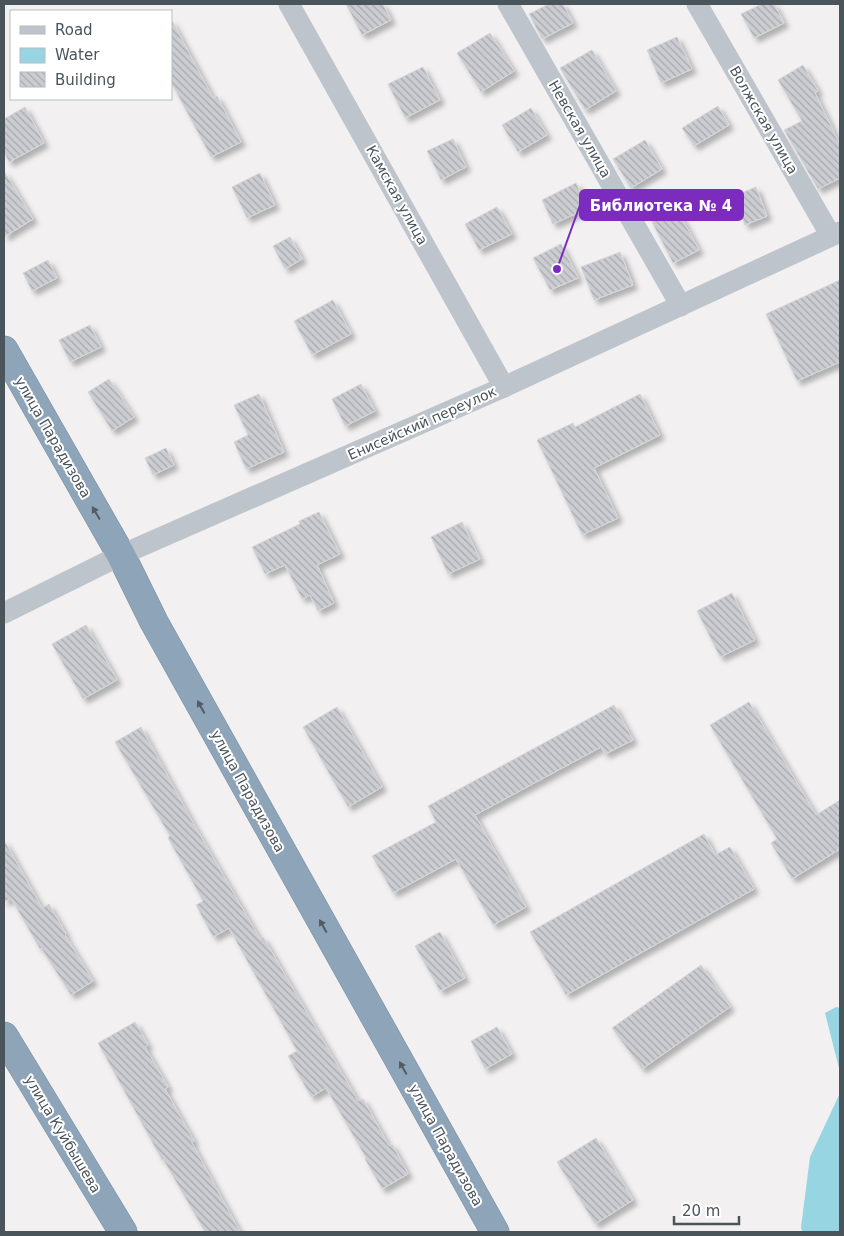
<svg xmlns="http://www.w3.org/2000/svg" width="844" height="1236" viewBox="0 0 844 1236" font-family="'DejaVu Sans',sans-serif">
  <defs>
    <pattern id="building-back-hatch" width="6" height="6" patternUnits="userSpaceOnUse" patternTransform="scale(1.25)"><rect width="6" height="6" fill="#cbcdd2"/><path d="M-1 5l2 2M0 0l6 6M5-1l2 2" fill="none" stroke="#a7a9ad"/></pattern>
    <filter id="shadow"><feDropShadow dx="4.5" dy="4.5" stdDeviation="2.5" flood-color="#0004"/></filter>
  </defs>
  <rect width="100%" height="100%" fill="#f2f0f0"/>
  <g fill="#96d5e1">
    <path d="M836,1007L840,1008V1072L825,1013Z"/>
    <path d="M840,1093V1232H802L801,1227L810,1157Z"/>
  </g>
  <g fill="url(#building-back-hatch)" stroke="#d4d6da" filter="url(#shadow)">
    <path d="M346,4H383L391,20L362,35Z"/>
    <path d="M549,4H563L573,23L542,39L529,14Z"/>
    <path d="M762,4H774L784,23L754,38L741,14Z"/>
    <path d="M171,19L213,98L217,96L241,142L211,157L171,82Z"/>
    <path d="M490,33L514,71L481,92L457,53Z"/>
    <path d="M677,37L692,69L661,83L647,50Z"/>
    <path d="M592,50L616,91L585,110L560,68Z"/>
    <path d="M803,65L818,91L815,93L840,145V178L818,189L784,130L802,121L778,80Z"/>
    <path d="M423,67L440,100L405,118L388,84Z"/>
    <path d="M718,106L729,125L694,146L682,128Z"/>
    <path d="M25,107L44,143L9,162L4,152V119Z"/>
    <path d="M531,108L547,135L518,152L502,125Z"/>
    <path d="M453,139L466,167L441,180L427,151Z"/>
    <path d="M645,140L662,169L631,188L613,159Z"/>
    <path d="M4,171L33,219L4,237Z"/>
    <path d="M260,173L275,205L247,218L232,187Z"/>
    <path d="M576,183L588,208L553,224L542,200Z"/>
    <path d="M756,187L767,216L745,225L734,196Z"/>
    <path d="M497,207L512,234L479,250L465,224Z"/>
    <path d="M676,207L699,250L673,263L651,220Z"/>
    <path d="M290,237L302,259L285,269L273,246Z"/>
    <path d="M561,244L578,278L550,290L533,258Z"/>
    <path d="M620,252L633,285L594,300L581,267Z"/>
    <path d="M48,260L57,278L32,291L23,273Z"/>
    <path d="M840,280V362L797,381L766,314Z"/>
    <path d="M333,300L351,334L312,355L294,321Z"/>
    <path d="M90,325L101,347L70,362L59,340Z"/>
    <path d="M109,379L134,417L112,431L88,392Z"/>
    <path d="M361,384L375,411L345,426L332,399Z"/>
    <path d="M259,394L284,452L246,469L234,442L248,435L234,405Z"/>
    <path d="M640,394L660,435L594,468L618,518L582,535L537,440L573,423L575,427Z"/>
    <path d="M166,448L174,465L153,475L145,458Z"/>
    <path d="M319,512L340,554L317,565L334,603L318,611L310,595L302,599L285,565L265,574L252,547L300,524L299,521Z"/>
    <path d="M462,522L480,559L448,574L431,537Z"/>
    <path d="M732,593L755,640L720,657L697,611Z"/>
    <path d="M86,625L117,680L83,699L52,644Z"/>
    <path d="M749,702L816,815L840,800V849L792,879L771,843L777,839L710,725Z"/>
    <path d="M614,705L633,740L605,754L601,747L475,815L526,907L493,925L456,859L393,893L372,856L436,822L428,806Z"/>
    <path d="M337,707L382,787L348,807L303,727Z"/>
    <path d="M141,727L193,823L260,939L263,937L358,1101L363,1099L389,1146L392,1144L408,1174L382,1189L365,1159L366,1158L326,1088L311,1097L288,1056L297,1051L229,928L213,937L196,905L203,901L168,838L170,836L115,742Z"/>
    <path d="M704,834L715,855L730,847L754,889L566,995L530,932Z"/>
    <path d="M4,840L42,908L49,904L66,934L65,935L93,981L71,995L41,948L40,949L11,898L4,902Z"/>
    <path d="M440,932L465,978L440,991L415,946Z"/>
    <path d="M701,965L730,1007L642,1069L612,1028Z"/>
    <path d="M135,1022L148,1045L145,1047L168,1087L165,1089L194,1141L192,1143L240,1232H205L163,1159L162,1160L98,1043Z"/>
    <path d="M497,1027L512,1054L485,1069L471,1041Z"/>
    <path d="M596,1138L633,1200L595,1224L557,1162Z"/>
  </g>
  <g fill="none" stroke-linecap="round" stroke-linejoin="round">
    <defs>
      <g id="highway">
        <path d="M4,350L121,555L154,622L495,1232"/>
        <path d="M4,1036L123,1232"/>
      </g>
    </defs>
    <use href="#highway" stroke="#798fa4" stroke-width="29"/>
    <g stroke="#bdc4cb" stroke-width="21">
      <path d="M289,4L504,387"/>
      <path d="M508,4L681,306"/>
      <path d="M697,4L831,236"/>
      <path d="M4,613L121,555L504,387L840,232"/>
    </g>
    <use href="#highway" stroke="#8ea4b8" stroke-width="28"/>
  </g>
  <defs><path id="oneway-solid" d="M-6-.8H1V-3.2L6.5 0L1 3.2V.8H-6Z" transform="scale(1.25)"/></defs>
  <g fill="#515c64">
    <use href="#oneway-solid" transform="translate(96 513) rotate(-121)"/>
    <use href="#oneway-solid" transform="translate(201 707) rotate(-119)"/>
    <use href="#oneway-solid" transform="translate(323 926) rotate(-119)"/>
    <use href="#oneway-solid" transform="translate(403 1068) rotate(-119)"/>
  </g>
  <g text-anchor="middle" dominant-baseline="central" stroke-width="4" stroke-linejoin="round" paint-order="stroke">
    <g font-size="14" fill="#4a545b" stroke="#fff">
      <text transform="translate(764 120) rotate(60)">Волжская улица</text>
      <text transform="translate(580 129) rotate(60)">Невская улица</text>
      <text transform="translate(397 195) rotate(61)">Камская улица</text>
      <text transform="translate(422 423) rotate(-24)">Енисейский переулок</text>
      <text transform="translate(53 437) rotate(60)">улица Парадизова</text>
      <text transform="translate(248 791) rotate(61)">улица Парадизова</text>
      <text transform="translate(63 1134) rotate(59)">улица Куйбышева</text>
      <text transform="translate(446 1145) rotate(61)">улица Парадизова</text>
    </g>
  </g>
  <path fill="none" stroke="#7b2cbf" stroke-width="2" d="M557 269L580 205"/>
  <circle fill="#7b2cbf" stroke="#fff" stroke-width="2" cx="557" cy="269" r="5"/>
  <rect fill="#7b2cbf" stroke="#7b2cbf" stroke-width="2" x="580" y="190" width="163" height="30" rx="5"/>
  <g font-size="15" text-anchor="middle" font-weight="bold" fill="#fff">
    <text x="661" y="211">Библиотека № 4</text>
  </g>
  <rect width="844" height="1236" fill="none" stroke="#4a545b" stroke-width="10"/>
  <rect x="10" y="10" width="162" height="90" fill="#ffffff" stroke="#b7bbbd"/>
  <rect x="20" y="26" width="25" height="8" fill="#bdc4cb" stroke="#b7bbbd"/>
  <text x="55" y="35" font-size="15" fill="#4a545b">Road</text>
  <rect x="20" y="48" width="25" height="15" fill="#96d5e1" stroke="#b7bbbd"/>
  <text x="55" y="60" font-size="15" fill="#4a545b">Water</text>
  <rect x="20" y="72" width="25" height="15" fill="url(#building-back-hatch)" stroke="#b7bbbd"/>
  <text x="55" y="85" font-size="15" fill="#4a545b">Building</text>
  <path d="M674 1216v8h65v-8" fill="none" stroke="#4a545b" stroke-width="2.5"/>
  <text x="682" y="1216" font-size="15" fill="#4a545b" stroke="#ffffff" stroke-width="4" paint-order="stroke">20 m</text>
</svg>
